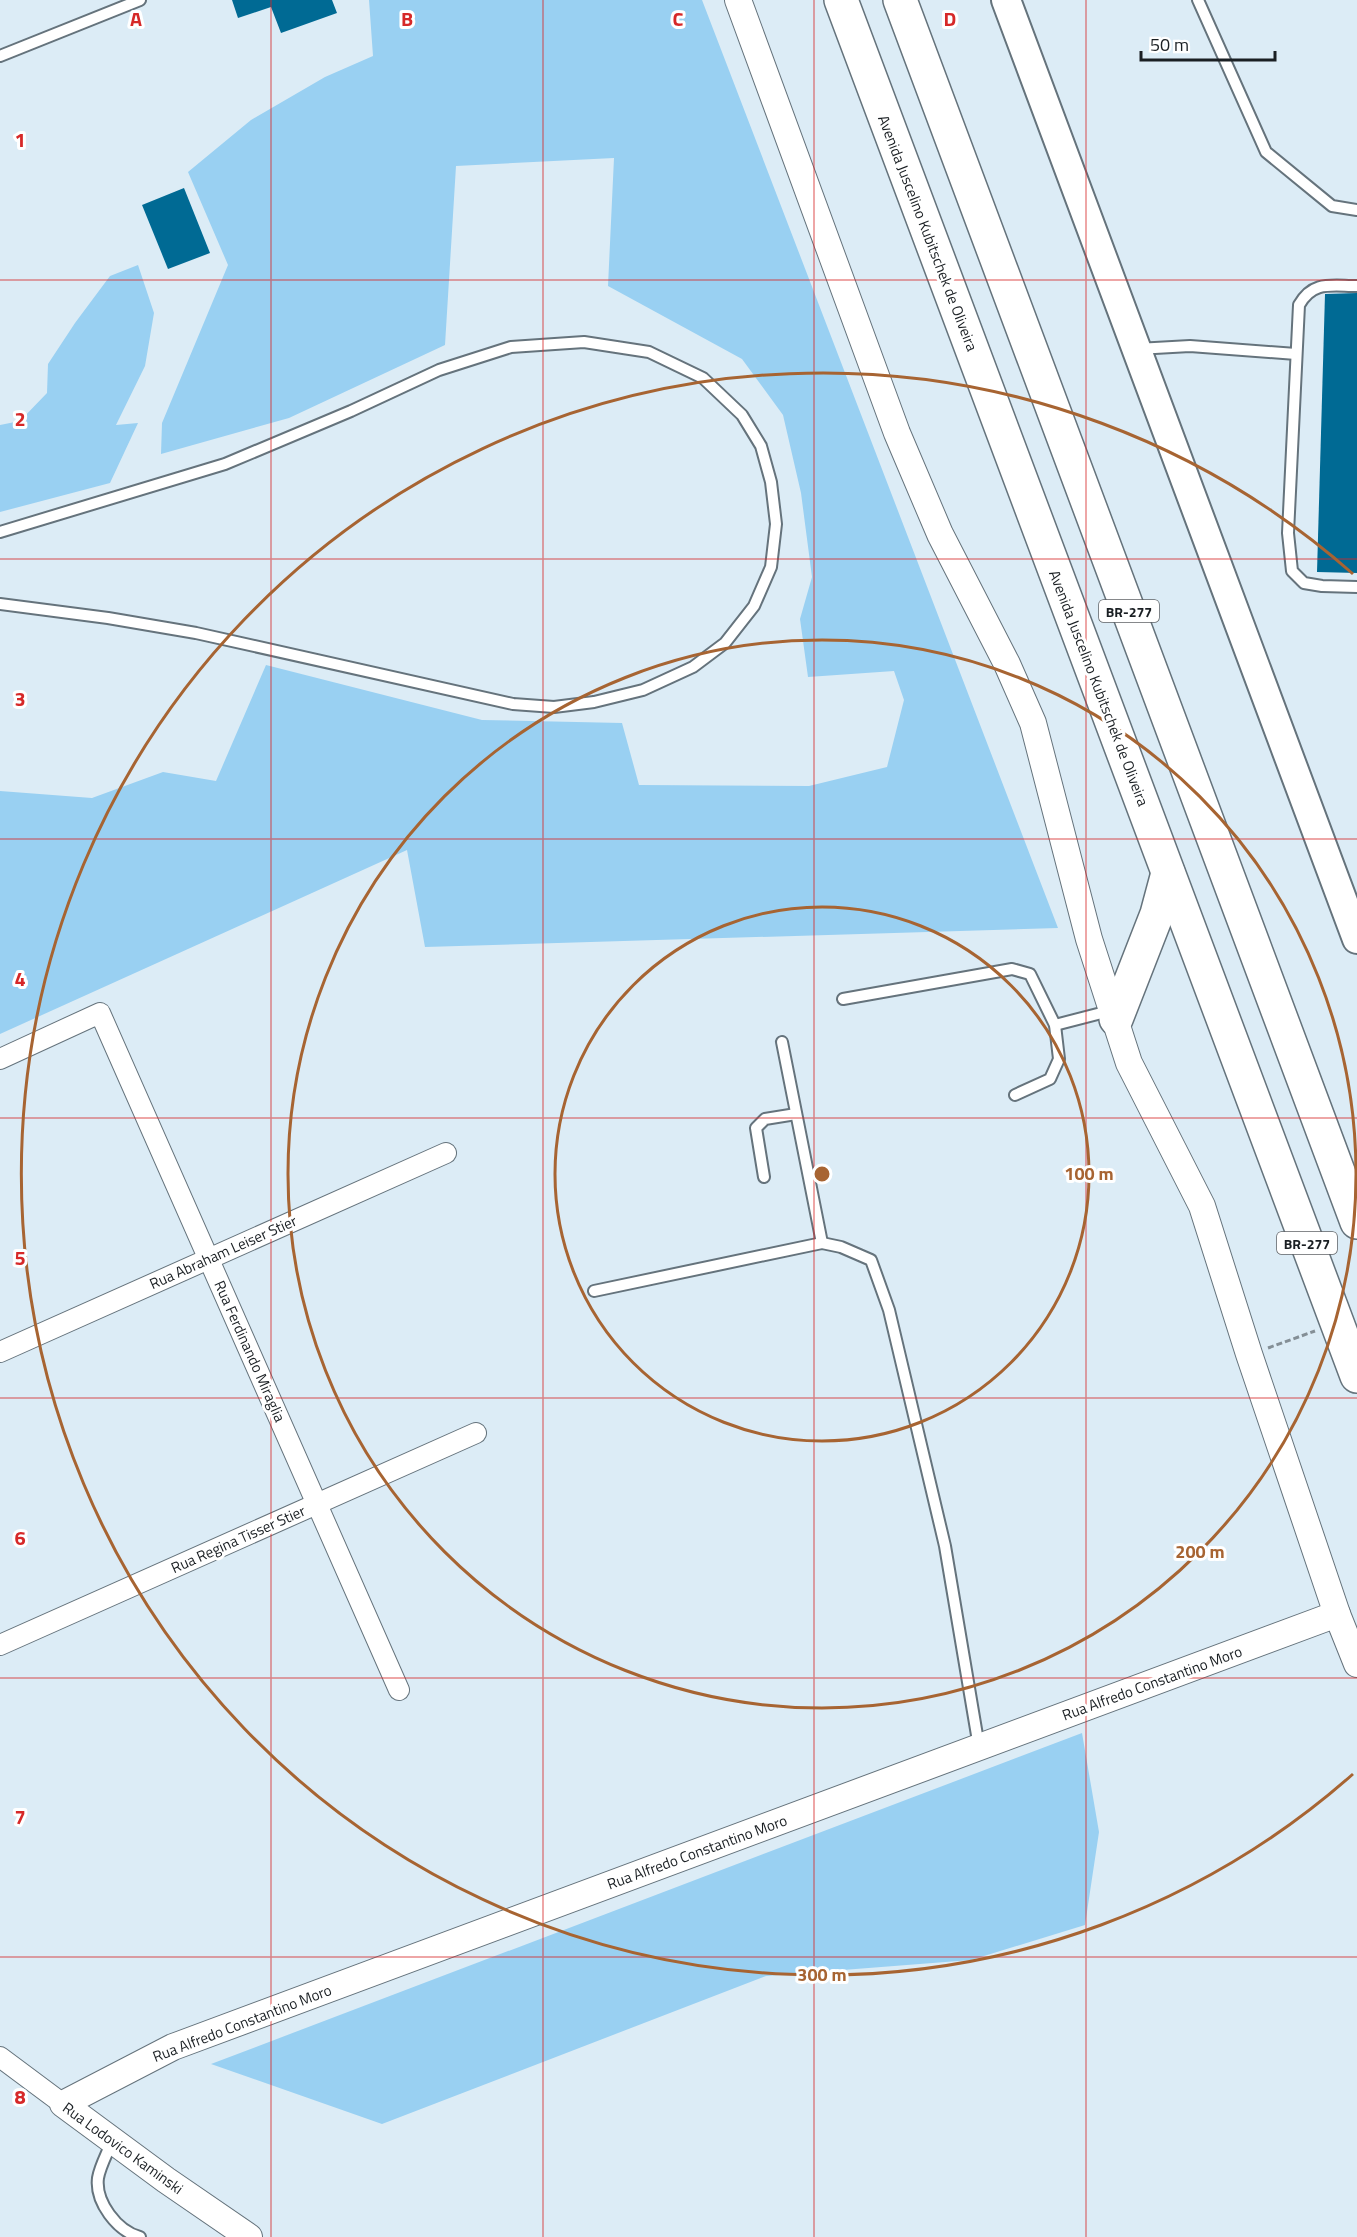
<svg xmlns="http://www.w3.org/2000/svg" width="1357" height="2237" viewBox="0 0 1357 2237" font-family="'Titillium Web',sans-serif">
  <rect width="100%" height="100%" fill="#dcecf6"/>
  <g fill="#99d0f2">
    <path d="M369,0H702L1058,928L425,947L407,850L0,1034V791L92,798L163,772L216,781L266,665L482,720L622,723L639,785L809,786L887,767L904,700L894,671L808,677L800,619L812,577L801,493L783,415L742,359L608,286L614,158L456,166L445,345L289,418L161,454L162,423L228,265L188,172L251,120L325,77L373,56Z"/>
    <path d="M138,265L154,313L145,366L116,425L138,423L110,483L0,512V425L20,421L47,393L48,364L75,323L110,276Z"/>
    <path d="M1082,1733L1099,1832L1085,1925L971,1960L766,1976L382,2124L211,2064Z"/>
  </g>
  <g fill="#006a94">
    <path d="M232,0H332L337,13L281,33L271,7L238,18Z"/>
    <path d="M184,188L210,253L168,269L142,205Z"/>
    <path d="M1357,293V573L1317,572L1325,294Z"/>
  </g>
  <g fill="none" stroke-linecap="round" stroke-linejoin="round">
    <defs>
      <g id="service">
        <path d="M1198,0L1266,152L1332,206L1357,210"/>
        <path d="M0,56L140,0"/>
        <path d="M1357,286C1332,286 1313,280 1299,305L1288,533L1292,571L1304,583L1322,586L1357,587"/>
        <path d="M1137,349L1190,346L1296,354"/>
        <path d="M0,532L225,464L351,411L439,370L511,347L584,342L649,352L703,378L742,415L761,446L771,482L776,524L771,567L754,606L725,643L693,667L643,690L594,702L554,707L513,704L196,633L108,618L0,604"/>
        <path d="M843,999L1012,969L1030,974L1055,1025L1059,1059L1050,1079L1015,1095"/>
        <path d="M1055,1025L1113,1010"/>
        <path d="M782,1042L822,1243"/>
        <path d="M764,1177L756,1128L765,1119L796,1114"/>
        <path d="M594,1291L822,1243L841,1247L871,1260L889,1310L945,1546L979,1747"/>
        <path d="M112,2141C108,2152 100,2166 98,2178C95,2202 117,2231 140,2237"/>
      </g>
      <g id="minor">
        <path d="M0,1059L100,1013L399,1690"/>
        <path d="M0,1352L446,1153"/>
        <path d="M0,1645L476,1433"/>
        <path d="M0,2057L63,2104"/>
      </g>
      <g id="tertiary">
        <path d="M738,0L897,433L940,534L1007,664L1033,723L1089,939L1129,1063L1202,1206L1249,1354L1337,1614L1357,1664"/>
        <path d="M249,2237L166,2180L63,2104L173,2047L1337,1614"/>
      </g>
      <path id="secondary" d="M1006,0L1357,939"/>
      <g id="motorway">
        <path d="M841,0L1357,1376"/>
        <path d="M900,0L1357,1222"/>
        <path d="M1116,1019L1157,914L1168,873"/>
      </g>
    </defs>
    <use href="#service" stroke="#65737c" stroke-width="14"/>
    <use href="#minor" stroke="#65737c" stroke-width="22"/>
    <use href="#tertiary" stroke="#65737c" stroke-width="28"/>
    <use href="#secondary" stroke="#65737c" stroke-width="32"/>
    <use href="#motorway" stroke="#65737c" stroke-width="36"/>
    <path stroke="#848f96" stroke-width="3" stroke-dasharray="6 3" stroke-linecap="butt" d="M1268,1348L1315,1331"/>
    <use href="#service" stroke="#fff" stroke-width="10"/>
    <use href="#minor" stroke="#fff" stroke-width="20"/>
    <use href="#tertiary" stroke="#fff" stroke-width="26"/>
    <use href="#secondary" stroke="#fff" stroke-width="28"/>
    <use href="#motorway" stroke="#fff" stroke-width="33"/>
  </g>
  <path fill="none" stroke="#d62828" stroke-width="1.5" stroke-opacity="0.55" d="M271,0V2237M543,0V2237M814,0V2237M1086,0V2237M0,280H1357M0,559H1357M0,839H1357M0,1118H1357M0,1398H1357M0,1678H1357M0,1957H1357"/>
  <g fill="none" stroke="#a76432" stroke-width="3">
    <circle cx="822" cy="1174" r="267"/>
    <circle cx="822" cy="1174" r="534"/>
    <path d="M1353 1774A801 801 0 1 1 1353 574"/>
  </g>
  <g text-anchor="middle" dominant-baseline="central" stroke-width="6" stroke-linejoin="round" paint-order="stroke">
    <g fill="#fff" stroke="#5f6265" stroke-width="1.5">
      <rect x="1099" y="600" width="60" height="22" rx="4.5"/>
      <rect x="1277" y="1232" width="60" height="22" rx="4.5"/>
    </g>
    <g font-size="14" font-weight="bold" fill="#1a1f23">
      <text x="1129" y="611">BR-277</text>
      <text x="1307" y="1243">BR-277</text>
    </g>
    <g font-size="15" fill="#1a1f23" stroke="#fff">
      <text transform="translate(928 233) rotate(69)">Avenida Juscelino Kubitschek de Oliveira</text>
      <text transform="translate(1099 688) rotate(69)">Avenida Juscelino Kubitschek de Oliveira</text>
      <text transform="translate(223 1252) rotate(-24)">Rua Abraham Leiser Stier</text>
      <text transform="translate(250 1351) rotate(66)">Rua Ferdinando Miraglia</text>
      <text transform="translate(238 1539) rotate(-24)">Rua Regina Tisser Stier</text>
      <text transform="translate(1152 1683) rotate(-20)">Rua Alfredo Constantino Moro</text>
      <text transform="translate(697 1852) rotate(-20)">Rua Alfredo Constantino Moro</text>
      <text transform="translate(242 2023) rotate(-21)">Rua Alfredo Constantino Moro</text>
      <text transform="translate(123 2148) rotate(36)">Rua Lodovico Kaminski</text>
    </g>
  </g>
  <g font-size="20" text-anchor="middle" font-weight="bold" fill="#d62828" stroke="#fff" stroke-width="6" stroke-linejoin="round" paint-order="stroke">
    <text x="136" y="26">A</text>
    <text x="407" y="26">B</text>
    <text x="678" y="26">C</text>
    <text x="950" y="26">D</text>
    <text x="20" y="147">1</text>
    <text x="20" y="426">2</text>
    <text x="20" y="706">3</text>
    <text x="20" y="986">4</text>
    <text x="20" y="1265">5</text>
    <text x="20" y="1545">6</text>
    <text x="20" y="1824">7</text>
    <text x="20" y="2104">8</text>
  </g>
  <circle cx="822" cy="1174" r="9" fill="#a76432" stroke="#fff" stroke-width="3"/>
  <g font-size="18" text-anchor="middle" font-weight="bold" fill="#a76432" stroke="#fff" stroke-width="6" stroke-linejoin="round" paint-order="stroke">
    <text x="1089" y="1180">100 m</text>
    <text x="1200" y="1558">200 m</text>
    <text x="822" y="1981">300 m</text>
  </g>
  <path d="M1141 51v9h134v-9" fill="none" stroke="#1a1f23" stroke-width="3"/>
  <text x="1150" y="51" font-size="18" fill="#1a1f23" stroke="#ffffff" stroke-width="4.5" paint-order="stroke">50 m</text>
</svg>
